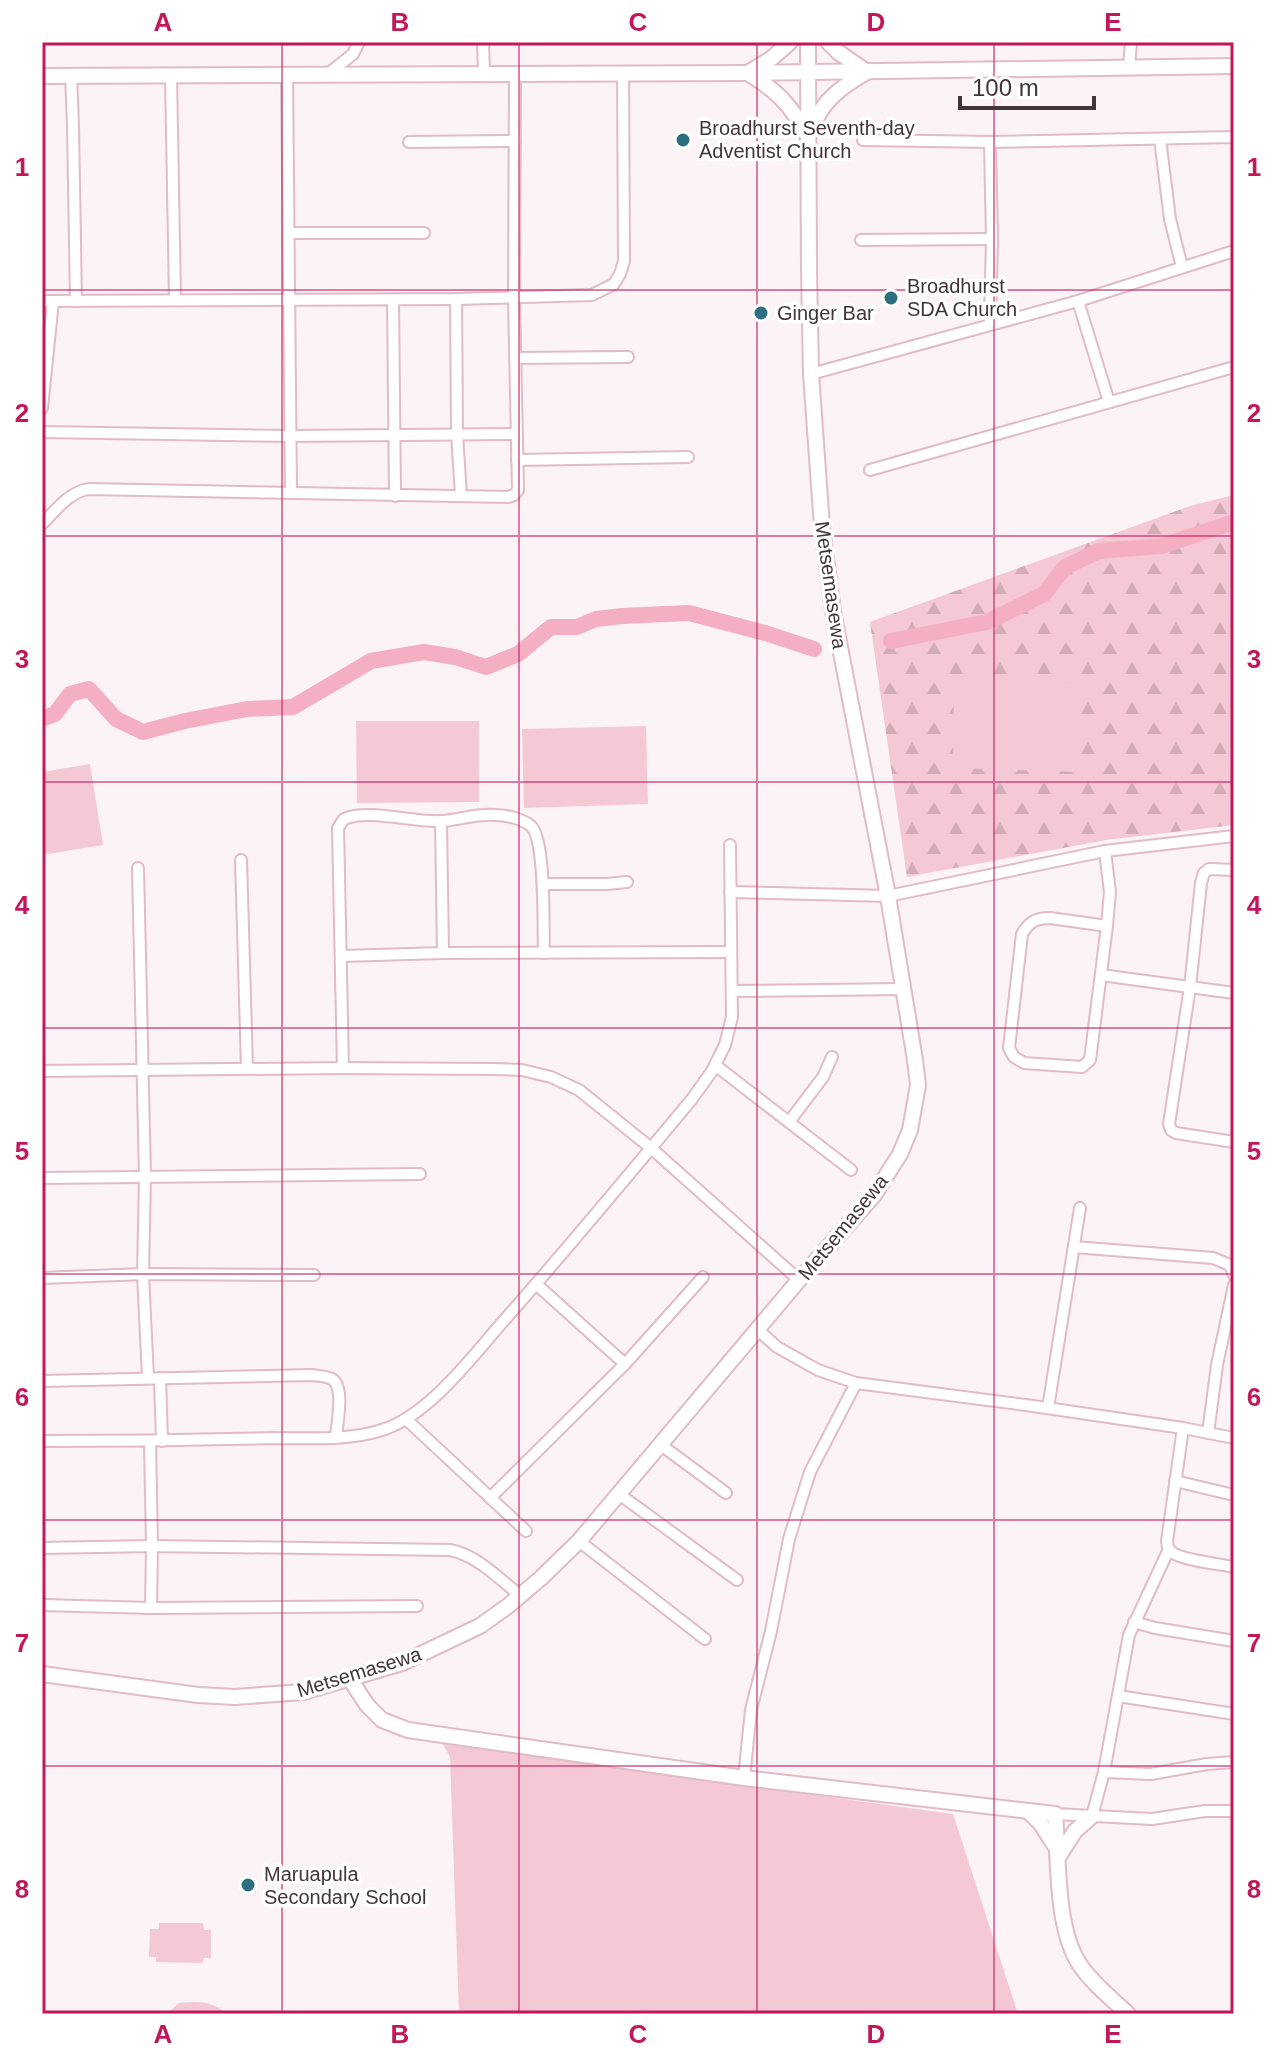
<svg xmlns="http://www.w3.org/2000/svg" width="1276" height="2056" viewBox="0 0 1276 2056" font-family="Helvetica,sans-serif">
  <defs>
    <pattern id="forest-firs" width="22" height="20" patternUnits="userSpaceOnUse" patternTransform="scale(2)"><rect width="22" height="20" fill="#f5c8d5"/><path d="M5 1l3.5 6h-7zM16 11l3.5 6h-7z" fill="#d3acb8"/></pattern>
  </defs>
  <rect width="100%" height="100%" fill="#fbf3f5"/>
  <path fill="url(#forest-firs)" d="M1234,495V825L1106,840L907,877L870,622L1190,506Z"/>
  <g fill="#f5c8d5">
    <path d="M954,679L1074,683L1075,772L953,768Z"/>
    <path d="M356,721H479V802L357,803Z"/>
    <path d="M646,726L648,804L524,808L522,729Z"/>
    <path d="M90,764L103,845L42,855V772Z"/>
    <path d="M443,1744L953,1814L1018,2014H459L450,1757Z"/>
    <path d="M159,1923H203L204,1930H211V1958H203V1963L156,1962V1957H149L150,1929H159Z"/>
    <path d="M194,2002C207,2002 217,2005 227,2014H167L179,2003Z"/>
  </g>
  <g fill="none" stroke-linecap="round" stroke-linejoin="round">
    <g stroke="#f4afc3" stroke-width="16">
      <path d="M891,641L987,622L1044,594L1065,567L1099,551L1162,546L1234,522"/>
      <path d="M42,719L55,714L70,694L89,689L116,719L143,732L185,721L247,709L293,707L371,661L424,652L455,657L486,667L518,654L551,627H577L596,619L622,616L689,613L765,633L814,649"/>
    </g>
    <defs>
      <g id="minor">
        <path d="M483,42L484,73"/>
        <path d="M1129,67L1131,42"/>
        <path d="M171,74L175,300"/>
        <path d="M287,74L291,493"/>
        <path d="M328,74L353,54L359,42"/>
        <path d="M71,75L73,126L76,301"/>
        <path d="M1160,139L1170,219L1182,267"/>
        <path d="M863,140L990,142L1234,137"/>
        <path d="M409,142L515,141"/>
        <path d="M290,233H424"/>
        <path d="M861,240L992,239"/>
        <path d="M456,299L457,434L461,496"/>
        <path d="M393,300L395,496"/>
        <path d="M42,301L456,299L592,295L614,284L620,274L624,261L623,72"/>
        <path d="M1078,301L1109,402"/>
        <path d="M990,324L992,239L990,142"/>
        <path d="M515,358L628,357"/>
        <path d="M811,374L1078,301L1234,251"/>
        <path d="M42,408L53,301"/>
        <path d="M42,432L291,436L516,434"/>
        <path d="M517,460L688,457"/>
        <path d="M870,470L1234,367"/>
        <path d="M42,524C56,510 68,493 88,489L508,497L514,495L518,490L514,298L515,74"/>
        <path d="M441,821L443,953"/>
        <path d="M1105,851L1110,892L1107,926"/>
        <path d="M241,860L247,1068"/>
        <path d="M138,868L145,1177L143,1274L148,1378"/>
        <path d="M1234,870L1209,869L1204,873L1201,883L1190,987L1169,1124L1171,1130L1176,1133L1234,1142"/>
        <path d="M543,884H607L627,882"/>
        <path d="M730,892L888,896L1105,851L1234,836"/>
        <path d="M1050,918L1107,926L1090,1060L1082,1067L1024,1063L1014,1057L1009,1048L1022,934C1029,922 1036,918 1050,918Z"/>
        <path d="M341,956L443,953L731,952"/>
        <path d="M1101,975L1234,993"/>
        <path d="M732,991L904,989"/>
        <path d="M715,1065L851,1170"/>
        <path d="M343,1068L338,828L344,819C369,808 413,823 441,821C460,820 477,813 496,815C506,815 523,819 531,826C546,840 543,930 544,953"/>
        <path d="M42,1071L343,1068L492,1069L522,1070L551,1077L579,1090L651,1148L799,1280"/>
        <path d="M789,1122L823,1077L832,1057"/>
        <path d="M42,1178L420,1174"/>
        <path d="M1074,1247L1213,1258L1230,1265L1234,1275"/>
        <path d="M42,1278L143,1274L314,1275"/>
        <path d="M536,1284L625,1364"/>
        <path d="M758,1330L777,1347L818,1370L856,1383L1033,1406L1183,1428L1234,1438"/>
        <path d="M160,1378L162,1441"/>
        <path d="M42,1381L312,1375C319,1376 326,1376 332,1379C345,1387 337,1423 336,1437"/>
        <path d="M1048,1408L1080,1208"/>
        <path d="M407,1420L526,1531"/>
        <path d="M1183,1428L1167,1541C1168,1548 1167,1549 1173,1553C1183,1560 1220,1564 1234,1567"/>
        <path d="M1208,1433L1217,1365L1234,1285"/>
        <path d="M42,1441C119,1441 196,1440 273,1438C308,1438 348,1441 382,1430C430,1415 474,1354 507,1317C570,1246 631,1172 692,1099L712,1071L725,1045L732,1017L730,845"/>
        <path d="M150,1441L152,1546L151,1608"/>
        <path d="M661,1445L726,1493"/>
        <path d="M1175,1481L1234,1495"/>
        <path d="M619,1494L737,1580"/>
        <path d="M490,1498L625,1364L703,1277"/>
        <path d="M579,1541L705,1639"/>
        <path d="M42,1548L152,1546L450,1550C477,1555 499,1579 521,1596"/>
        <path d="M42,1605L151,1608L417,1606"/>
        <path d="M1134,1622L1155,1628L1234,1641"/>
        <path d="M1118,1696L1234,1714"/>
        <path d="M1104,1772L1151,1774L1207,1764L1234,1762"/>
        <path d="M744,1778L751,1710L771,1631L789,1539L810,1472L856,1383"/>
        <path d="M1055,1814L1152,1819L1205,1811H1234"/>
        <path d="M1092,1816L1104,1772L1129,1635L1169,1549"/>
      </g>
      <g id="tertiary">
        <path d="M790,42L772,58L748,73C777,91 791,105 807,135"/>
        <path d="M42,76L748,73L1234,66"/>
        <path d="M813,127C821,101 844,85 867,72L838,52L828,42"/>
        <path d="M42,1674L198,1695L235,1697L303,1692L402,1663L480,1626L508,1606L541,1578L579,1541L799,1280L874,1195L900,1154L910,1130L918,1085L915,1060L888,896L833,611L822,527L811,374L809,270L808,42"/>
        <path d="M350,1679L367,1705L382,1720L408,1730L744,1778L1055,1814C1059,1858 1055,1928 1080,1965C1093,1984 1112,1999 1128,2014"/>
        <path d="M1028,1811L1041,1824L1055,1846"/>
        <path d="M1059,1856L1075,1831L1092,1816"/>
      </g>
    </defs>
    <use href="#minor" stroke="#e1bcc6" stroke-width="14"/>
    <use href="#tertiary" stroke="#e1bcc6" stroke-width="18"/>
    <use href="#minor" stroke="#fff" stroke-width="10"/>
    <use href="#tertiary" stroke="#fff" stroke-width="14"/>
  </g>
  <path fill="none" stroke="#c2185b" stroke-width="2" stroke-opacity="0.55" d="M282,42V2014M519,42V2014M757,42V2014M994,42V2014M42,290H1234M42,536H1234M42,782H1234M42,1028H1234M42,1274H1234M42,1520H1234M42,1766H1234"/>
  <g fill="#2d6f81" stroke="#fff" stroke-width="3">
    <circle cx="683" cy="140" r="8"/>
    <circle cx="891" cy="298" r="8"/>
    <circle cx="761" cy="313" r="8"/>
    <circle cx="248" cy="1885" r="8"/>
  </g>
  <g text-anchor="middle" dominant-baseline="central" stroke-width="7" stroke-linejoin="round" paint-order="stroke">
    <g font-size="20" fill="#433438" stroke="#fff" text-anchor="start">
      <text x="699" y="128">Broadhurst Seventh-day<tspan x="699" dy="23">Adventist Church</tspan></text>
      <text x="907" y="286">Broadhurst<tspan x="907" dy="23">SDA Church</tspan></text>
      <text x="777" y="313">Ginger Bar</text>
      <text x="264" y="1874">Maruapula<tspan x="264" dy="23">Secondary School</tspan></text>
    </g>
    <g font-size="20" fill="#433438" stroke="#fff">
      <text transform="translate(831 585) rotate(82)">Metsemasewa</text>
      <text transform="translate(843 1227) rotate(-51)">Metsemasewa</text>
      <text transform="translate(359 1672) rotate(-17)">Metsemasewa</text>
    </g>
  </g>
  <rect width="1276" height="2056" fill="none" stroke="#ffffff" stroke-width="88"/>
  <path d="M960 96v12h134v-12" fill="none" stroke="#433438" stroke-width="4"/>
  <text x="972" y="96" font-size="24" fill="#433438" stroke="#ffffff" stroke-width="6" paint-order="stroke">100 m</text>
  <rect x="44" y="44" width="1188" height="1968" fill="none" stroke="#c2185b" stroke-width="3"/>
  <g font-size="26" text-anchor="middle" font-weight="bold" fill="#c2185b">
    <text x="163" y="31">A</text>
    <text x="400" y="31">B</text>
    <text x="638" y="31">C</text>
    <text x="876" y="31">D</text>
    <text x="1113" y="31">E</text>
    <text x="22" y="176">1</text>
    <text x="1254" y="176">1</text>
    <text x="22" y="422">2</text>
    <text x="1254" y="422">2</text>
    <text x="22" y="668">3</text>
    <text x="1254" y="668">3</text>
    <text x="22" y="914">4</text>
    <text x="1254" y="914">4</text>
    <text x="22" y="1160">5</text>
    <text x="1254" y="1160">5</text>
    <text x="22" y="1406">6</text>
    <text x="1254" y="1406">6</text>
    <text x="22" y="1652">7</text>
    <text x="1254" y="1652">7</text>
    <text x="22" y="1898">8</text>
    <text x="1254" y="1898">8</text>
    <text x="163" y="2043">A</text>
    <text x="400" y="2043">B</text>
    <text x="638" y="2043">C</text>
    <text x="876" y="2043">D</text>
    <text x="1113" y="2043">E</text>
  </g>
</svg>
